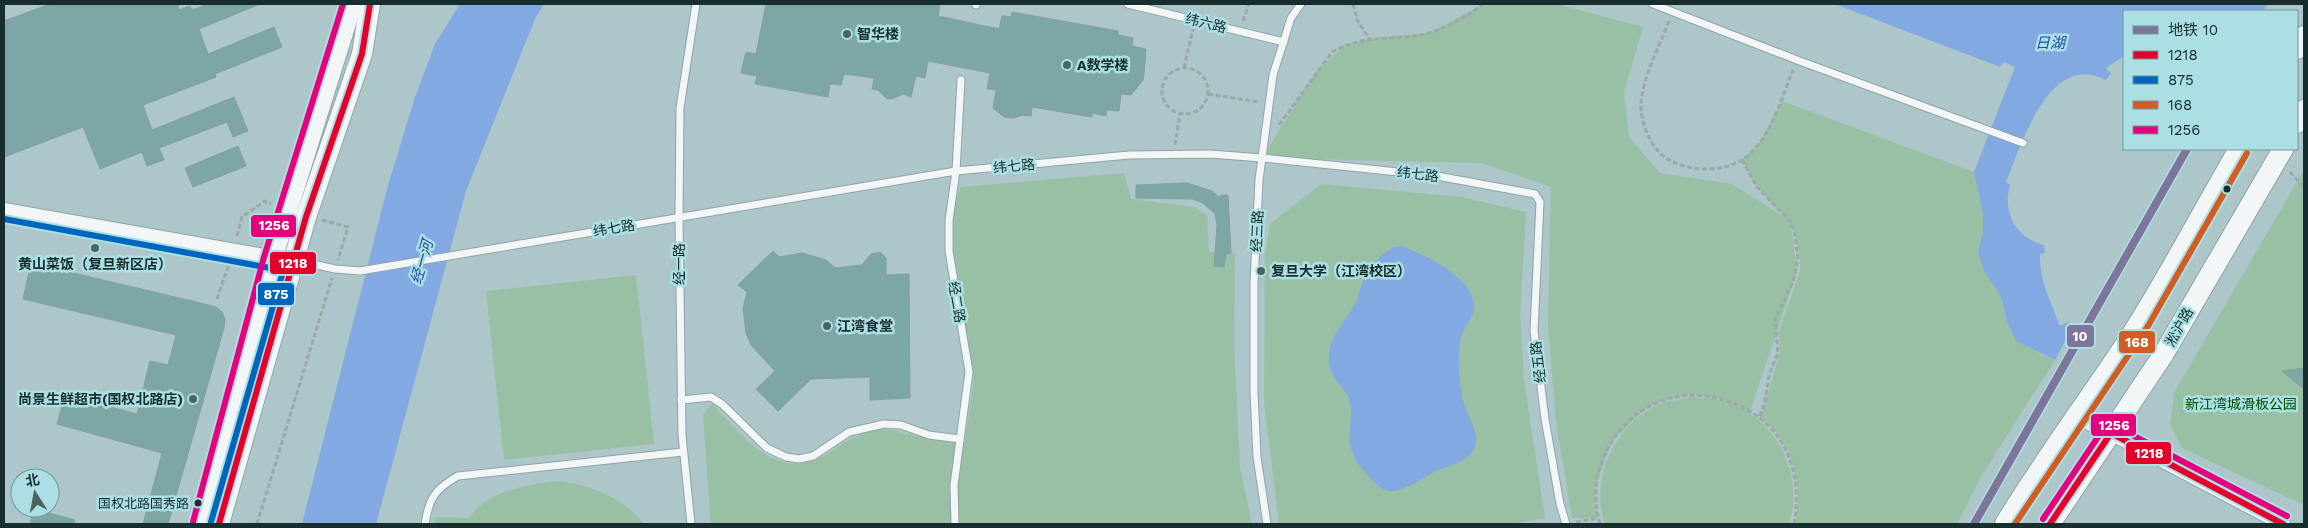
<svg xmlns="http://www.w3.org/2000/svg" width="2308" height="528" viewBox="0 0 2308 528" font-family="'Work Sans','Noto Sans SC',sans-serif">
  <rect width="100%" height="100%" fill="#acc6c9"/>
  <g fill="#99c0a4">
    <path d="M1483,4H1557L1643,27L1624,92L1629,137L1660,173L1732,184L1787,219L1757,187L1742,160L1760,142L1782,101L1974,172L1983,214V231L1978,252L1984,271L2001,297L2007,322L2040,354L2055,360L1982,475L1957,524H1795C1803,484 1795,444 1761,418L1780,352L1779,331L1800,271V257L1794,230L1791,225L1797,271L1750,411L1725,399L1690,394L1663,400L1648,406L1612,441L1596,484L1595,501L1598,518H1572L1556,422L1548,326L1551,187L1482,163L1262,158L1315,73L1345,45L1380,37L1430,33Z"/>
    <path d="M2304,170V505L2182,448L2170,424L2174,393Z"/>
    <path d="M1124,173L1131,199L1194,207L1207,215L1209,252L1235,253L1234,346L1240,468L1252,524H711L703,415L712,403C737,431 773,479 818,459C838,449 853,434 875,430C890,428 899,432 912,435C929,440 947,441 965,442C967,424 975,386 973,370C967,320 940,233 961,187Z"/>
    <path d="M1321,184L1461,197L1526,212L1520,315L1524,380L1545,518L1511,524H1279L1264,403L1265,254L1270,224Z"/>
    <path d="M636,275L654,444L504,460L486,291Z"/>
    <path d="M1691,397C1700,398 1709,397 1718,399C1772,411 1806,472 1789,524H1605C1589,479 1615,426 1657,405C1667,401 1680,400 1691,397Z"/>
    <path d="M559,481C593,486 622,497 644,524H435L436,517L469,518C488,490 528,484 559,481Z"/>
  </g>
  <g fill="#83a9e2">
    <path d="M460,4H544L535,19L466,191L376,524H302L387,189L414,100L435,44Z"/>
    <path d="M1835,4H2268L2263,11H2124V56L2106,68L2111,73L2106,80C2049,50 2021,146 2006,182L2010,185C2002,212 2016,238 2044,245L2045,253L2040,254C2039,279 2051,303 2060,326L2068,322L2071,330L2055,360L2016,341L2007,322L2001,297L1984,271L1978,252L1983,231V214L1974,172L2015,67L2004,62L2000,67Z"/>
    <path d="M1400,246C1423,253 1473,277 1474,305C1475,315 1467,323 1463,332C1457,345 1459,367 1460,381C1461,389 1462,399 1465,407C1470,420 1479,433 1475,446C1470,463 1445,466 1432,473C1419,480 1397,497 1383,489C1377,486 1371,478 1366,473C1358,465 1352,455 1350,444C1348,430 1353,416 1350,402C1347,388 1330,379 1329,363C1326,338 1346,322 1356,302C1359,296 1359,290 1362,284C1368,268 1383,249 1400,246Z"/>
  </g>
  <g fill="#7ca7a5" stroke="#899e9e">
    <path d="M50,4H178L179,10L190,6L192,10L208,4H260L199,29L208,54L274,27L282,47L215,74L216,77L143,105L152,130L234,97L248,131L233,137L227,122L159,148L164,160L147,166L142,152L100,169L83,127L4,157V21Z"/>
    <path d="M766,4H940L938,16L999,29L1002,16L1011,17L1012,12L1118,31V35L1133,38L1132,46L1146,49L1144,75L1143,80L1131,95L1121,94L1119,111L1107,110L1106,116L1092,113V117L1032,107L1031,116L1023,115L1014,118L1004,117L993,108L996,90L987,89L990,73L928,61L925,78L916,76L911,97L903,94L894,98L887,99L878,90L872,89L874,78L844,74L841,85L830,84L828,97L755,84L757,76L741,73L746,52L756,54Z"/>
    <path d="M238,146L246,166L193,187L185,168Z"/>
    <path d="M1187,183L1212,191L1220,198V195H1228L1231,253L1226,254L1224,267L1214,266L1217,225L1215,214L1203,203L1193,199L1136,198V185Z"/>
    <path d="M773,251L779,257L802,253L826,260L835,268L862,265L871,254L880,252L886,258V275L909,274L910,398L870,400V377L811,379L778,411L756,389L775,371L751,345L746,333L743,308L747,292L738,285Z"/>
    <path d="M31,263L192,301L216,307L222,312L225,319L224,328L168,524H143L162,453L57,424L65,395L137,414L150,361L168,365L176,335L23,299Z"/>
    <path d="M2304,368V389L2282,371Z"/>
    <path d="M34,509L75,520L74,524H30Z"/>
  </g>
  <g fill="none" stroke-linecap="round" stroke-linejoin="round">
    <defs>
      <g id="service">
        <path d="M1128,4L1284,42"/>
        <path d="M1653,4L1797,60L2023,143"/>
        <path d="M976,5V4"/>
        <path d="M295,260L335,269L360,271L956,171L1129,155L1210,154L1262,158L1437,176L1524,192L1535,194L1540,202L1534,331L1545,419L1560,504L1566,524"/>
        <path d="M681,400L711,397L722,404L767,448L786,457L799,459L813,456L849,432L884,424L901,425L929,435L960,439"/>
        <path d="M425,524C429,498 435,489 458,476L683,452"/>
        <path d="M691,524L682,435L679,217L680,108L696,4"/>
        <path d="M955,524L954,485L969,372L949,251V220L956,171L961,80"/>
        <path d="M1267,524L1257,457L1254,392V283L1259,180L1273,75L1291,18L1301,4"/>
      </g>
      <g id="minor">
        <path d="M4,210L281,259"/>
        <path d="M2111,433L2283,524"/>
      </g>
      <g id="secondary">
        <path d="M2297,49L2304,36"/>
        <path d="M2297,123L2304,110"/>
        <path d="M2079,413L2111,433"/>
        <path d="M201,524L272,259L352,4"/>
        <path d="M219,524L306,217L362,54L370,4"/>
        <path d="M2005,524C2042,463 2085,405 2125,345C2166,282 2201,214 2239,149"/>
        <path d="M2050,524L2163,355L2283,149"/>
      </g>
    </defs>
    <use href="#service" stroke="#8fa4a6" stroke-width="9"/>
    <use href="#minor" stroke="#8fa4a6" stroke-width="16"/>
    <use href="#secondary" stroke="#8fa4a6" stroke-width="22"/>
    <g stroke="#9da8a8" stroke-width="3" stroke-dasharray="5 2.5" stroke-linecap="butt">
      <path d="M1353,4L1358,22L1370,39"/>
      <path d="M1243,21L1249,4"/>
      <path d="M1669,21C1659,47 1643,76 1641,104C1640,122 1651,148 1666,158C1691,174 1732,173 1752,152C1773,131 1782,96 1793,70"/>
      <path d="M1184,68L1193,29"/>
      <circle cx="1185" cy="91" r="23"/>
      <path d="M1208,94L1259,102"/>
      <path d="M1279,125L1332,52C1357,38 1378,39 1406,37C1427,36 1447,27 1464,17C1470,13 1478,9 1483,4"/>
      <path d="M1175,145L1180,113"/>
      <path d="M1742,160L1757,187L1790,221L1794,230L1798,259L1793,282L1775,319L1778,353L1769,375L1765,402L1759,418"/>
      <path d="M2290,172L2304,187"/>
      <path d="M322,220L348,227L338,260"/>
      <path d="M237,236L242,217L265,201L271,204"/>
      <path d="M217,299L229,264"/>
      <path d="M1576,522L1598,518"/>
      <path d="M257,524L332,278"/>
      <path d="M1600,524C1593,500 1595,476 1605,454C1630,401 1687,381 1740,406C1755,413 1771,425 1780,440C1797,466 1799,495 1794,524"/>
    </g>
    <use href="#service" stroke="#f3f6f7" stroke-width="7"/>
    <use href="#minor" stroke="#f3f6f7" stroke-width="14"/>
    <use href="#secondary" stroke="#f3f6f7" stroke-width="20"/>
    <defs>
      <g id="bus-1">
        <path d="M219,524L306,217L362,54L370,4"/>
        <path d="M2050,524L2111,433L2283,524"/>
      </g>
      <path id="bus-2" d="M4,219L270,268H284L211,522"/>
      <path id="bus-3" d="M2015,524L2148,326L2247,153"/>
      <g id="bus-4">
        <path d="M2043,519L2104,428L2111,424L2287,516"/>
        <path d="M193,522L264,257L343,4"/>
      </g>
    </defs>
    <use href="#bus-1" stroke="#abdfe3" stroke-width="10"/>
    <use href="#bus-2" stroke="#abdfe3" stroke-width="10"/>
    <use href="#bus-3" stroke="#abdfe3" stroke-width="10"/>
    <use href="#bus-4" stroke="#abdfe3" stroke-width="10"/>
    <use href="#bus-1" stroke="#e4002b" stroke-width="6"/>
    <use href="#bus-2" stroke="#0065bd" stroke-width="6"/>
    <use href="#bus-3" stroke="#d15d24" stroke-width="6"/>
    <use href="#bus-4" stroke="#e5007d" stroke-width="6"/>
    <defs>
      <path id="metro-1" d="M1974,524L2187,149"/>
    </defs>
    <use href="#metro-1" stroke="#abdfe3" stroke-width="11"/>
    <use href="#metro-1" stroke="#7d769a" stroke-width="8"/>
  </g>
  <g fill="#4c6364" stroke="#abdfe3" stroke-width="2">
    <circle cx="847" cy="34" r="5"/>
    <circle cx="1067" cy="65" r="5"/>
    <circle cx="95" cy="248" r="5"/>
    <circle cx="1261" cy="271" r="5"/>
    <circle cx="827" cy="326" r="5"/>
    <circle cx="193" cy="399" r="5"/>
  </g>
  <g fill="#182d2e" stroke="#abdfe3" stroke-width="2">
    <circle cx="2227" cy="189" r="4.5"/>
    <circle cx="198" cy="503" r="4.5"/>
  </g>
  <g text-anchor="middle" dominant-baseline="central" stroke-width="5" stroke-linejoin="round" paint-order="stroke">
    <g font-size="13" fill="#182d2e" stroke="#abdfe3" text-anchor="end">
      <text x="189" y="503">国权北路国秀路</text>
    </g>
    <g font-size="14" fill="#182d2e" stroke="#abdfe3">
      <text transform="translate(1206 23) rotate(14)">纬六路</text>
      <text transform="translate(1014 166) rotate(-5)">纬七路</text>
      <text transform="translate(1418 174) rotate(7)">纬七路</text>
      <text transform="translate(614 228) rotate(-9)">纬七路</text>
      <text transform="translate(1257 231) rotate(-87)">经三路</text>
      <text transform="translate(679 264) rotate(-90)">经一路</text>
      <text transform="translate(957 302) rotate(80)">经二路</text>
      <text transform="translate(2179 327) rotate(-61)">淞沪路</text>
      <text transform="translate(1538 362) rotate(-97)">经五路</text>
    </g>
    <g font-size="14" font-weight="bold" fill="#182d2e" stroke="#abdfe3" text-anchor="start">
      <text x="857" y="34">智华楼</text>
      <text x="1077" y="65">A数学楼</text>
      <text x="95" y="264" text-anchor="middle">黄山菜饭（复旦新区店）</text>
      <text x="1271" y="271">复旦大学（江湾校区）</text>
      <text x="837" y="326">江湾食堂</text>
      <text x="183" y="399" text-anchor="end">尚景生鲜超市(国权北路店)</text>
    </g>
    <g font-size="14" fill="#014f01" stroke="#abdfe3">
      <text x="2241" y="404">新江湾城滑板公园</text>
    </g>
    <g font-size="15" font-style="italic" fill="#224fac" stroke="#abdfe3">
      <text x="2050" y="43">日湖</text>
      <text transform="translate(422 262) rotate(-74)">经一河</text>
    </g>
  </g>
  <g stroke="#abdfe3" stroke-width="2">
    <rect x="250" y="214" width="47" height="24" rx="5" fill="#e5007d"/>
    <rect x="269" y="251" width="48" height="24" rx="5" fill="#e4002b"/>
    <rect x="257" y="282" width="38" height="24" rx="5" fill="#0065bd"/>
    <rect x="2066" y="324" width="29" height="24" rx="5" fill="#7d769a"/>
    <rect x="2118" y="330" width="38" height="24" rx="5" fill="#d15d24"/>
    <rect x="2090" y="413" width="47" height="24" rx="5" fill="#e5007d"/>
    <rect x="2125" y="441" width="47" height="24" rx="5" fill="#e4002b"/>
  </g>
  <g font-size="14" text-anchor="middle" font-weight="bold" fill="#fff">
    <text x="274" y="230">1256</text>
    <text x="293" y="268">1218</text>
    <text x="276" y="299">875</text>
    <text x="2080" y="341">10</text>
    <text x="2137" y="347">168</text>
    <text x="2114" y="430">1256</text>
    <text x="2149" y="458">1218</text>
  </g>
  <rect width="2308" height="528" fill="none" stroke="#182d2e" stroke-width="10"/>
  <rect x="2123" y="10" width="175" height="140" fill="#abdfe3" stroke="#70989b"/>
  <rect x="2133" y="26" width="25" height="8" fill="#7d769a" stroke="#70989b"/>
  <text x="2168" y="35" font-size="15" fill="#182d2e">地铁 10</text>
  <rect x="2133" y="51" width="25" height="8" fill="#e4002b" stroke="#70989b"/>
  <text x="2168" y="60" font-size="15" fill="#182d2e">1218</text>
  <rect x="2133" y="76" width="25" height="8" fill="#0065bd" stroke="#70989b"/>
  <text x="2168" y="85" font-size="15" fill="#182d2e">875</text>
  <rect x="2133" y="101" width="25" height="8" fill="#d15d24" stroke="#70989b"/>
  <text x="2168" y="110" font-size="15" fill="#182d2e">168</text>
  <rect x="2133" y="126" width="25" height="8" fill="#e5007d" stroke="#70989b"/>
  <text x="2168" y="135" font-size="15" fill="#182d2e">1256</text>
  <g transform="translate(35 493) rotate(349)"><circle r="24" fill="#abdfe3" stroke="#70989b"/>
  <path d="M0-4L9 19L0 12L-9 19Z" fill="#4c6364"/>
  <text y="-8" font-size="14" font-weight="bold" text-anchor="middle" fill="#182d2e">北</text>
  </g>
</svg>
